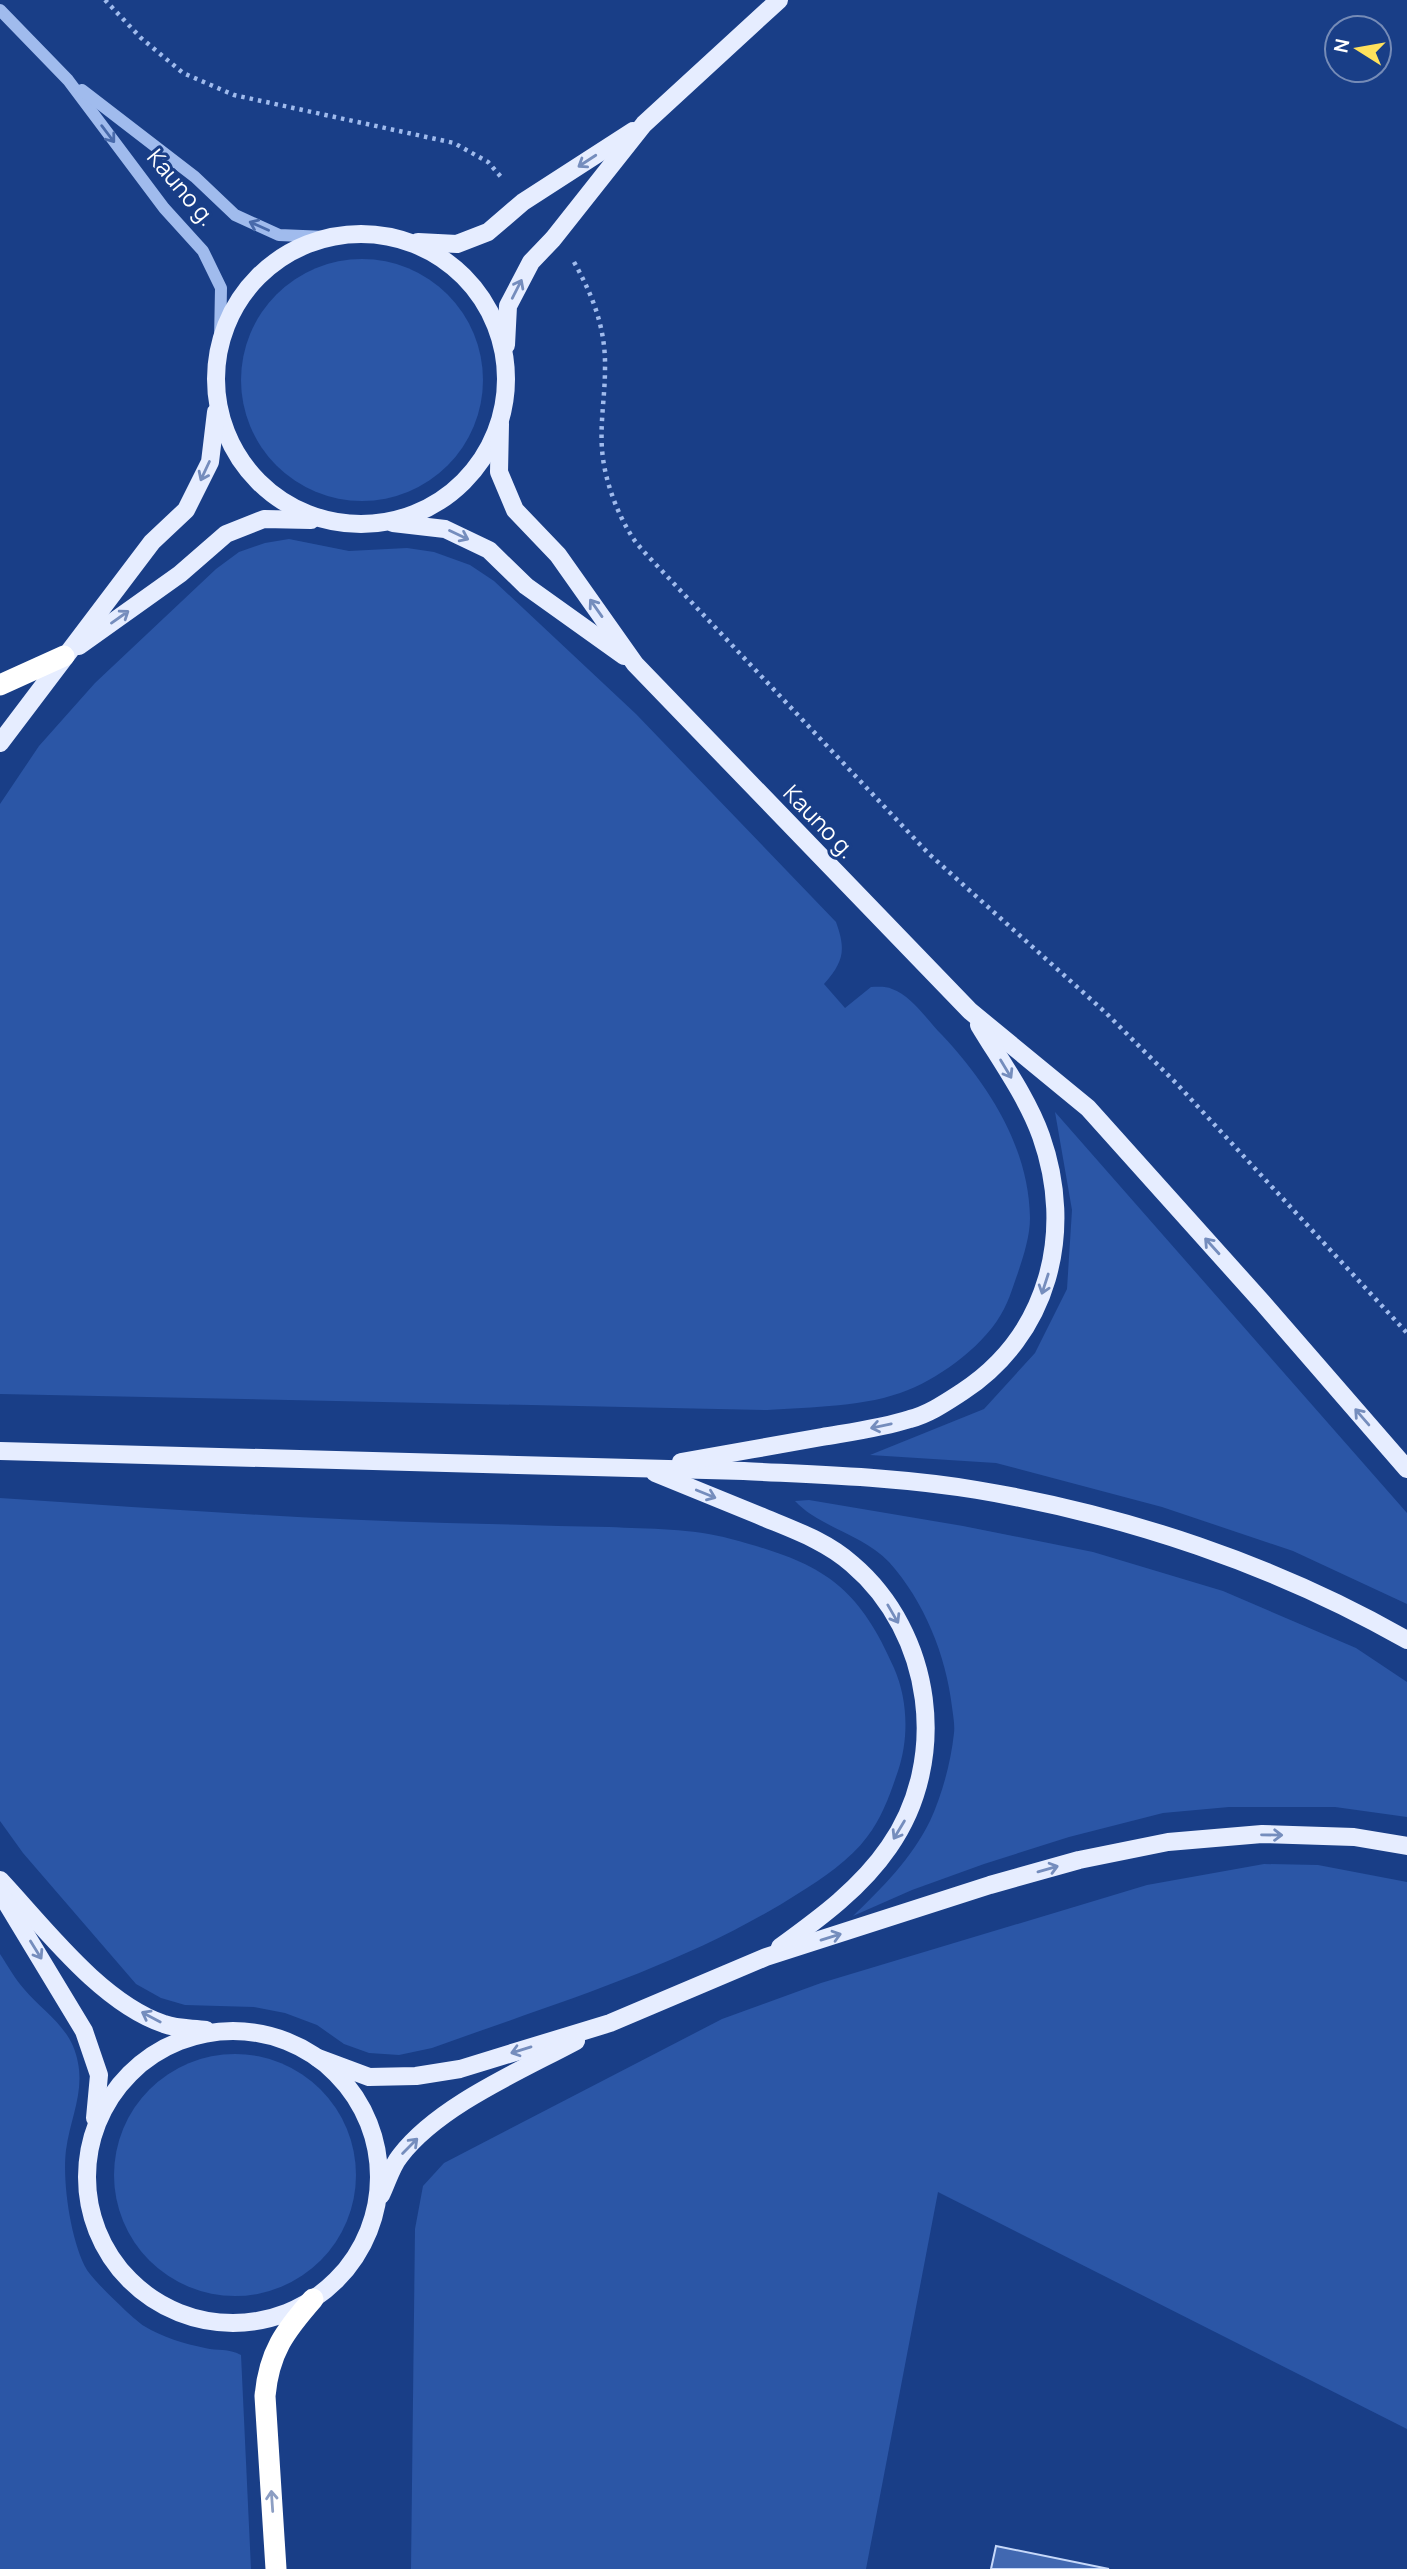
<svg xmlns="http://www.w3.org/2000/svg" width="1407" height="2569" viewBox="0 0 1407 2569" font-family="Manrope,sans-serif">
  <rect width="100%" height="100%" fill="#193e87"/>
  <g fill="#2b56a6">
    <circle cx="362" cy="380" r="121"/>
    <path d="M289,539L349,551L407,548L434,552L470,565L494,581L636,714L836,922C846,950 844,961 824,984L845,1008L871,987C877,987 886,986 892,989C912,996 927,1020 942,1035C988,1084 1029,1147 1030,1218C1030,1239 1021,1264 1014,1284C1011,1293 1008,1301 1004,1309C987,1343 943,1376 908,1390C867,1407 811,1407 767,1410L0,1394V804L39,746L95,683L216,569L239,552L265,543Z"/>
    <path d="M1055,1112L1407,1513V1604L1293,1551L1162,1507L996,1463L870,1455L984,1409L1035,1353L1067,1289L1072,1210Z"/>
    <path d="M0,1498C149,1508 298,1519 447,1523C501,1524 555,1526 609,1527C649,1529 692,1528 731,1539C818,1562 857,1582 894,1668C908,1700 909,1738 898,1771C890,1794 883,1816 867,1837C850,1860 823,1878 799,1893C687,1965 556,2003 432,2048L399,2055L369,2053L344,2044L317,2025L285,2013L254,2007L185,2005L161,1998L136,1984L23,1853L0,1821Z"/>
    <path d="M809,1500L963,1526L1093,1552L1223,1591L1356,1648L1407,1682V1817L1335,1807H1229L1163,1813L1069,1837L984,1864L912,1890L853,1916C882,1888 912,1858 930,1821C942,1795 951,1762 954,1733C955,1725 953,1715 952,1707C946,1655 924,1601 889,1562C864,1535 819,1527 795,1501Z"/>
    <path d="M1264,1864L1318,1865L1407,1882V2429L938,2192L866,2569H411L415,2229L423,2186L444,2163L722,2019L821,1983L1147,1885Z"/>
    <path d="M0,1954C8,1966 15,1979 24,1989C40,2008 63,2023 73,2046C89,2085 71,2113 66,2150C62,2182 71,2243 87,2270C94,2281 133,2319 144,2326C162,2337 185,2344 205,2348C218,2351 228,2348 241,2355L251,2569H0Z"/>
    <circle cx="235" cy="2175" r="121"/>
  </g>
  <path fill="#4168b1" stroke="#c6d8f9" stroke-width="2" d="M996,2546L1109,2569H991Z"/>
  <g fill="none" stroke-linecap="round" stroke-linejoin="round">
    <g stroke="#a0bbed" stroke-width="4.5" stroke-dasharray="3.5 5" stroke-linecap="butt">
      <path d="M105,0L141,38L183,73L234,95L454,143L488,162L502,178"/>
      <path d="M574,262C593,296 606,329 605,369C605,396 600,422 602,449C604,478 616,511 631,535C639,548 652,560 663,572L929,854L1105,1012L1176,1083L1407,1333"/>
    </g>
    <g stroke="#a0bbed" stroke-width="12">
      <path d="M0,10L68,80L164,208L203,251L221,288L220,341"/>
      <path d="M82,90L195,177L235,215L279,235L326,237"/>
    </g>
    <g stroke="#e6edff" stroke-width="18">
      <circle cx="361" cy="379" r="145"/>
      <path d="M418,242L457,244L488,232L523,202L633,131"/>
      <path d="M506,345L508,306L531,262L553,239L644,124L779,0"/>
      <path d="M500,424L499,472L515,510L558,555L635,664L970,1011L1088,1108L1262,1302L1407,1469"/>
      <path d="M393,523L445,529L489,550L526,586L624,656"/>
      <path d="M79,646L180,574L226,534L264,519L311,520"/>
      <path d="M0,743L152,542L186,510L210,462L216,412"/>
      <path d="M0,1451L744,1471C821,1475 900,1477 977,1490C1126,1515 1276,1565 1407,1640"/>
      <path d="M681,1462C728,1454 775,1445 822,1437C851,1432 882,1428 910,1419C929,1414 945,1403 962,1392C1049,1335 1075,1232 1041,1136C1027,1097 1000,1060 979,1025"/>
      <path d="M655,1473C689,1487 724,1501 758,1515C791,1529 825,1540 852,1564C933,1633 950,1760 889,1847C861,1888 820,1918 780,1947"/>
      <path d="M0,1880C44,1927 101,2003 164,2024C177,2029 193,2028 206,2030"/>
      <path d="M0,1892L84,2031L99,2075L95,2118"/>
      <circle cx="233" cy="2177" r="146"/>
      <path d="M318,2058L369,2077L416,2076L460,2069L610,2023L766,1957L990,1885L1079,1860L1168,1842L1262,1834L1354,1837L1407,1846"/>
      <path d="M381,2195C387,2183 391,2167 400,2156C438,2106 520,2071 576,2041"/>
    </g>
    <g stroke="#fff" stroke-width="21">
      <path d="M0,685L64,656"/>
      <path d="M276,2569L265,2396C269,2352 285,2331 313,2299"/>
    </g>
  </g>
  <defs><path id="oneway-shaft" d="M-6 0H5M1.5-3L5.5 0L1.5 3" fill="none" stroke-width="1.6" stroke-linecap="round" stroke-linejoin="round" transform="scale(1.75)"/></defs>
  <g stroke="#486aab">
    <use href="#oneway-shaft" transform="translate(108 134) rotate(53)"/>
    <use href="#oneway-shaft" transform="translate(259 226) rotate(-156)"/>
  </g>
  <g stroke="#758dbd">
    <use href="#oneway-shaft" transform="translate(587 161) rotate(147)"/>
    <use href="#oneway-shaft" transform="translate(517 289) rotate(-63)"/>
    <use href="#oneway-shaft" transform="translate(205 471) rotate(115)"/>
    <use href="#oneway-shaft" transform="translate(459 535) rotate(25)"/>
    <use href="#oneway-shaft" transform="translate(596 608) rotate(-125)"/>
    <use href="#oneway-shaft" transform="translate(120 617) rotate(-35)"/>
    <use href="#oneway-shaft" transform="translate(1006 1069) rotate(59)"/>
    <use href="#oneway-shaft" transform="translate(1212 1246) rotate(-132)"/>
    <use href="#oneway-shaft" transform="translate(1045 1284) rotate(108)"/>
    <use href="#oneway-shaft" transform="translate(1362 1417) rotate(-131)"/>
    <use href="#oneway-shaft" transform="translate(881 1426) rotate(168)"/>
    <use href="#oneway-shaft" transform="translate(706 1494) rotate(22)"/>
    <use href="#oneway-shaft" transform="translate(893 1614) rotate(60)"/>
    <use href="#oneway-shaft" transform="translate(899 1830) rotate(121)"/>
    <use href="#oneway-shaft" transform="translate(1272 1835) rotate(1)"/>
    <use href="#oneway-shaft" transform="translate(1048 1869) rotate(-16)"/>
    <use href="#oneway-shaft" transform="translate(831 1937) rotate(-17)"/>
    <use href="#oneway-shaft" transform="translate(36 1950) rotate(58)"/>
    <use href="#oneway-shaft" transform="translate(151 2017) rotate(-152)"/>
    <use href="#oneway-shaft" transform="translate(521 2050) rotate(163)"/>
    <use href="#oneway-shaft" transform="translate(410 2146) rotate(-45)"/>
  </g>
  <use stroke="#8c9ec3" href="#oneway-shaft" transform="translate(272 2501) rotate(-94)"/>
  <g text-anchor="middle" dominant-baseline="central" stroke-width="6" stroke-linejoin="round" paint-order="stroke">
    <g font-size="23" fill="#fff" stroke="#193e87">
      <text transform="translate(182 187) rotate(50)">Kauno g.</text>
      <text transform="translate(820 821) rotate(46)">Kauno g.</text>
    </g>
  </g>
  <g transform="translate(1358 49) rotate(281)"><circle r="33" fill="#193e87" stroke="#758bb7" stroke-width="2"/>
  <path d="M0-5L12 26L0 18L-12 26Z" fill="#ffe15c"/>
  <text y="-10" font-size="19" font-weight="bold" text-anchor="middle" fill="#ffffff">N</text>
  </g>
</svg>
